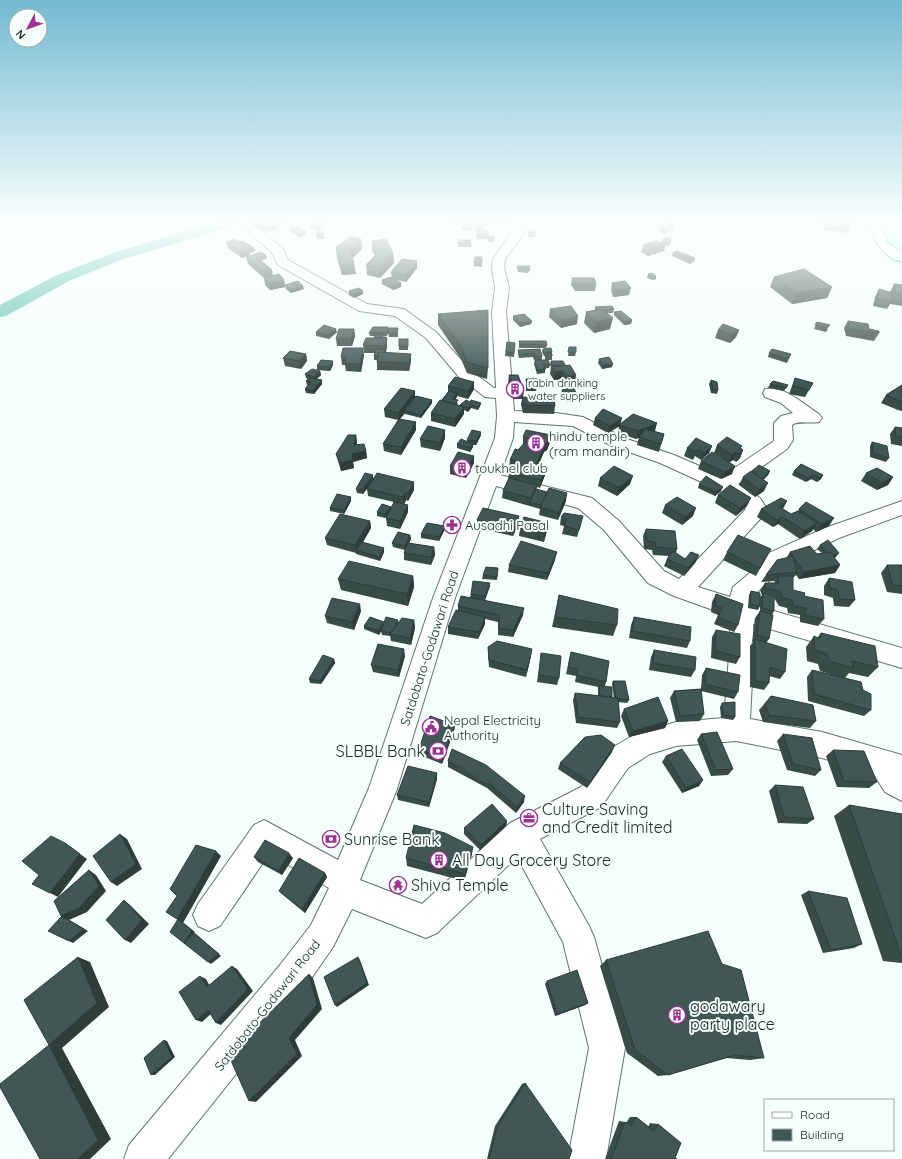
<svg xmlns="http://www.w3.org/2000/svg" width="902" height="1159" viewBox="0 0 902 1159" font-family="Quicksand,sans-serif">
  <rect width="100%" height="100%" fill="#f4fefc"/>
  <path fill="#a7fded" d="M868,220H898L891,224L896,242L902,245V265L890,262L873,238Z"/>
  <g fill="none" stroke-linecap="round" stroke-linejoin="round">
    <path fill="#62c2b2" fill-rule="evenodd" d="M224,220H247L245,223L123,259L69,281L6,316L0,317V305L57,275L113,253Z"/>
    <defs>
      <g id="minor">
        <path d="M237,220H250L283,249L288,260L367,304L404,309L436,332L471,371L494,388H496L492,312L495,287L492,268L493,259L510,235L517,220H529L522,236L505,259L504,268L509,287L506,312L514,411L556,413L583,417L624,438L674,455L723,476L774,441V423L781,416L793,413L781,403L765,397L763,393L765,389C785,385 804,405 819,414L822,418L819,422C811,424 799,420 792,425L793,440L787,449L738,484L760,498L767,509L762,517L698,587L730,597L733,587L751,572L762,556L825,528L902,501V515L839,538L778,568L767,584L752,596L753,605L902,648V668L753,624L754,644L750,719L822,732L902,755V801L885,792L873,773L822,758L736,741L676,746L650,754L628,768L601,807L540,839L589,926L594,937L625,1048L606,1159H568L589,1048L563,942L517,857L437,933L426,938L352,909L333,947L304,989L168,1159H124L129,1145L280,965L311,925L329,888L269,854L220,926L209,931L198,926L193,915L198,904L254,825L264,820L338,860L369,788L433,598L495,438L497,416L496,398L485,397L459,377L426,338L395,316L359,311L278,265L273,254ZM514,422L573,426L612,446L660,463L717,489L746,509L679,579L664,571L618,520L592,498L500,475L513,438ZM496,486L578,508L604,530L648,583L674,596L730,616V644L724,718L676,722L634,735L608,750L581,787L510,823L422,904L360,880L397,789L455,598Z"/>
        <path d="M867,220H879L887,242L902,252V262C880,256 874,239 867,220Z"/>
      </g>
    </defs>
    <use href="#minor" stroke="#5e7571" stroke-width="2"/>
    <use href="#minor" fill="#fff" fill-rule="evenodd"/>
  </g>
  <g fill="#384b47">
    <path d="M251,220H287V221L281,223V224L276,226L277,229L269,232L252,226Z"/>
    <path d="M448,220H460V221L456,225L448,223Z"/>
    <path d="M469,220H477L476,223L469,222Z"/>
    <path d="M479,220H492V222L490,226L483,225L484,228V231L488,236H494V242H488V239H477V231V232L476,229V225H482H478Z"/>
    <path d="M500,220H513L511,225L500,223Z"/>
    <path d="M820,220H847L850,226L847,233L833,231V230V231L825,230Z"/>
    <path d="M325,224L319,230L312,229L311,226Z"/>
    <path d="M675,225L674,229L665,234L659,232L660,229Z"/>
    <path d="M462,227H472L471,231L462,230Z"/>
    <path d="M289,228L307,234L300,237L290,232Z"/>
    <path d="M529,230L535,231V237H528Z"/>
    <path d="M316,231H323L324,239H317Z"/>
    <path d="M671,238V242L668,246H665L664,251L648,256L641,252L643,245L662,243V242Z"/>
    <rect x="458" y="240" width="13" height="7"/>
    <path d="M372,241L393,253L394,263L380,278L367,275L366,265L375,255L372,251Z"/>
    <path d="M226,242H239L254,248L255,251L249,253L250,255L242,258L228,248Z"/>
    <path d="M336,247L362,249L352,258L356,274L342,275L337,258Z"/>
    <path d="M673,253L695,258L694,261L690,264L672,256Z"/>
    <path d="M266,255L267,258L261,260L273,276L284,280L285,287L270,290L265,285L264,278L248,264L246,257Z"/>
    <path d="M475,257H482V267L474,266Z"/>
    <path d="M417,261V268L406,282L397,280L401,287L393,290L382,284V280L392,277L391,272Z"/>
    <path d="M517,266H530V270L528,273L518,272L517,269Z"/>
    <path d="M652,273L656,279L652,280L647,278L648,274Z"/>
    <path d="M774,277L832,287L827,298L792,304L770,287Z"/>
    <path d="M572,278L596,284L595,291H575L571,285Z"/>
    <path d="M612,283L629,295L613,297L611,290Z"/>
    <path d="M894,284L902,285V306L890,304L887,309L873,306L875,297L879,289L890,292Z"/>
    <path d="M285,285L304,289L291,293L286,289Z"/>
    <path d="M349,291H363V294L354,298L349,295Z"/>
    <path d="M595,307L614,309L613,313H607L610,329L594,333L584,323L586,312L595,310Z"/>
    <path d="M550,309L577,324L561,328L549,317Z"/>
    <path d="M614,312L632,320L631,324L624,325L614,315Z"/>
    <path d="M438,314L488,368L487,379L467,373L461,359L438,325Z"/>
    <path d="M513,316L532,321L531,324L520,327L513,320Z"/>
    <path d="M848,321L869,329L879,333L874,341L846,336L844,328Z"/>
    <path d="M817,322L828,329L826,332L814,329Z"/>
    <path d="M388,327L389,331L387,336H383V337H386L387,346L386,353L411,361L409,371L377,370V360H374V356L375,353H364L363,345L374,338V336H370L369,333Z"/>
    <path d="M354,329L355,336L352,346H337L336,339Z"/>
    <path d="M718,330H739L736,337L730,343L715,338Z"/>
    <path d="M316,332H337L329,339L316,336Z"/>
    <path d="M398,332V337H389L388,333Z"/>
    <path d="M408,339V350H399V346Z"/>
    <path d="M519,341L547,345L546,348H519Z"/>
    <path d="M507,342L515,343L514,357L505,356Z"/>
    <path d="M569,347L576,352L575,356H568Z"/>
    <path d="M540,349L542,356V360H534L533,357L519,358L518,354V350Z"/>
    <path d="M543,349L552,352V360H545V356H544L542,352Z"/>
    <path d="M769,353L791,354L787,363L768,357Z"/>
    <path d="M306,354L307,361L301,369L285,366L283,358Z"/>
    <path d="M364,355L361,372L346,371L345,365H342L341,357Z"/>
    <path d="M599,359L612,367L602,369L598,363Z"/>
    <path d="M535,360L550,365L549,368H545V373L537,374L534,364Z"/>
    <path d="M551,361L565,365L575,383L567,384L562,379L554,380L550,374L551,367L550,365Z"/>
    <path d="M333,365L330,371L317,370V366Z"/>
    <path d="M320,371L321,375L316,379L322,384L314,394L306,393L305,389L308,385H307L306,381L308,379L306,378L305,374Z"/>
    <path d="M509,375L524,391L523,397L555,406L554,414L523,413L521,405L522,399H513L508,383Z"/>
    <path d="M795,378L809,390L805,397L789,394Z"/>
    <path d="M526,379L537,387L536,391H526Z"/>
    <path d="M711,380L718,390L717,394L711,393L709,384Z"/>
    <path d="M770,384L788,385L784,391L768,388Z"/>
    <path d="M902,385V411L898,410L881,403L886,395Z"/>
    <path d="M448,386L474,389L468,399L457,396V397L455,399L458,404L457,405H460L470,402L481,403L480,406L478,410L471,408L468,412L464,410V414L455,427L431,421V413L448,392Z"/>
    <path d="M562,390L577,400L567,402L561,394Z"/>
    <path d="M415,396L432,400V403L421,418L405,414V413L400,419L416,422V430L401,455L384,451L383,444L398,420L385,417L384,409Z"/>
    <path d="M595,418L620,425L655,431H654L664,434L659,452L637,445L639,437L636,439L618,433L619,426L608,433L593,425Z"/>
    <path d="M895,427L902,428V446L891,444L890,434Z"/>
    <path d="M356,435L357,444L366,451L367,458L353,462L354,468L341,471L338,461L336,454Z"/>
    <path d="M481,435L476,445H473V447L470,452L457,448V444L467,441V440Z"/>
    <path d="M523,437L550,442L547,450L544,452L538,466L545,475L540,488L537,487L536,489L566,501L558,520L539,515L540,509L502,498L503,491L508,480L509,473L511,468L509,467L510,460L518,450L523,445Z"/>
    <path d="M445,438L440,451L421,447L420,439Z"/>
    <path d="M872,442L889,458L886,462L870,457V446Z"/>
    <path d="M717,445L741,448L743,450L740,458L736,462L733,460L729,462L732,474L721,479L698,469L701,461L722,458L714,453Z"/>
    <path d="M712,446L709,453L701,460L695,456L693,460L684,456L687,448Z"/>
    <path d="M474,456V463L466,478L450,474V466Z"/>
    <path d="M752,471H770L768,475L763,480L764,491L755,497L739,485L743,477L752,472Z"/>
    <path d="M794,471L823,475L821,479L817,482L811,479L806,482L792,475Z"/>
    <path d="M866,473L893,477L888,485L877,490L861,481Z"/>
    <path d="M373,478L414,490L408,501L406,500L404,504L408,512L400,529L387,526L386,518L387,516L385,518L377,516V512L391,508L394,502L368,496L367,489L363,494L357,493L356,489Z"/>
    <path d="M600,478L630,484L617,496L598,486Z"/>
    <path d="M699,484L721,491L715,496L698,488Z"/>
    <path d="M718,495L747,506L736,516L715,503Z"/>
    <path d="M351,501L344,514L330,511V508Z"/>
    <path d="M665,505L693,516L682,525L662,513Z"/>
    <path d="M761,509H783L791,514L798,511L799,509L829,526L816,532L813,529L812,531L800,539L778,524L773,527L757,517Z"/>
    <path d="M519,516L518,524L513,536L477,528V520Z"/>
    <path d="M561,517L581,524L577,537L562,534L564,526L560,525Z"/>
    <path d="M370,521L371,528L363,542L384,552L380,561L356,554V553L327,545L325,538Z"/>
    <path d="M548,523L547,530L544,542L519,536L520,528Z"/>
    <path d="M445,526V529L439,541L421,538V534Z"/>
    <path d="M646,529L677,549L676,553L685,559L699,555L695,563L684,576L664,566L667,559L669,556L653,555L652,550L644,549L643,536Z"/>
    <path d="M410,535L411,539L409,543L434,547L435,555L431,565L404,560V553L405,550L393,547L392,543Z"/>
    <path d="M820,545L836,557L834,558L840,565L835,573L799,579L796,575L793,578V590L804,596L824,619L818,626L800,622V615L788,613L787,608L779,606L774,598V611L772,615L769,639L766,643L785,672L780,679L769,676V683L764,690L750,687V646L753,642H752L755,618L760,611V597L762,595L760,590L765,583H774L775,581L761,582L766,575L787,557L790,552L817,554L822,553L817,549Z"/>
    <path d="M771,549L756,576L723,560L727,552Z"/>
    <path d="M555,560L547,580L508,572L509,565Z"/>
    <path d="M887,565H902V594L887,592L881,573Z"/>
    <path d="M498,568L497,580L482,579L483,575Z"/>
    <path d="M413,576L414,587L408,606L341,590L338,579Z"/>
    <path d="M829,578L855,600L849,607L834,606L833,598L824,595V586Z"/>
    <path d="M490,586L485,600L523,615L513,637L498,635V622L485,619V624L478,639L448,634V627L458,611V606L470,597L471,594Z"/>
    <path d="M751,591L760,606L758,610L748,608L749,595Z"/>
    <path d="M716,594L738,625L734,632L714,624L718,615L711,612L712,602Z"/>
    <path d="M559,595L617,625L613,636L552,627Z"/>
    <path d="M361,611L354,630L327,623L325,616Z"/>
    <path d="M634,617L690,641L687,648L629,638L631,625Z"/>
    <path d="M414,620L415,628L411,645L391,641L390,636L382,635L381,631L382,629L379,635L364,629V626Z"/>
    <path d="M716,630L740,657L736,664L711,658L712,637Z"/>
    <path d="M821,633L878,667L868,677L849,673L845,678L863,690L871,710L864,716L808,701L807,677L812,670L833,675L820,671L818,664L807,661L806,647L814,636L817,638Z"/>
    <path d="M488,647L531,656L526,677L489,667L488,655Z"/>
    <path d="M654,650L695,670L691,677L649,670L651,657Z"/>
    <path d="M571,652L606,682L605,686L612,697L614,698L612,684L613,681L629,700L627,703L618,702L620,722L617,728L576,723L573,700L575,693L598,696V687L575,682L576,676L566,674Z"/>
    <path d="M541,653L559,678L557,685L537,682Z"/>
    <path d="M405,656L399,677L373,672L371,665Z"/>
    <path d="M334,659L335,663L321,684L310,683L309,679Z"/>
    <path d="M706,668L738,692L734,699L701,691L704,714L700,721L676,722L670,698L674,691L701,689L702,675Z"/>
    <path d="M771,696L816,721L810,728L763,722L759,710Z"/>
    <path d="M722,703L735,717L733,720L721,718L720,707Z"/>
    <path d="M624,709L668,721L665,728L629,737L621,716Z"/>
    <path d="M455,725L454,731L442,764L420,755L419,749Z"/>
    <path d="M701,734L733,769L728,775L711,776L697,740Z"/>
    <path d="M783,734L821,770L815,776L787,770L777,741Z"/>
    <path d="M833,750L877,782L869,788L837,787L826,756Z"/>
    <path d="M612,752L587,788L558,769L560,763Z"/>
    <path d="M666,756L699,786L682,793L662,762Z"/>
    <path d="M448,761L524,802L516,813L487,788L448,767Z"/>
    <path d="M437,773V779L429,807L398,800L397,795Z"/>
    <path d="M775,785L814,819L807,824L778,823L769,791Z"/>
    <path d="M849,805L902,814V963L883,961L834,816Z"/>
    <path d="M507,821L506,826L480,850L464,834V828Z"/>
    <path d="M472,854L464,881L407,866L406,858Z"/>
    <path d="M254,857L293,858L282,875L258,862Z"/>
    <path d="M325,873L327,877L305,913L283,895L279,891Z"/>
    <path d="M808,891L862,944L854,948L823,953L801,895Z"/>
    <path d="M606,960L764,1058L750,1060L726,1058L668,1075L658,1076L627,1053L600,966Z"/>
    <path d="M547,981L588,1003L585,1005L555,1016L545,984Z"/>
    <path d="M525,1083L569,1159H487L495,1126L522,1084Z"/>
    <path d="M630,1117H636L648,1127L650,1123L658,1124L675,1158L677,1159H605L619,1121L625,1122L626,1123Z"/>
  </g>
  <g fill="#2e3d3a">
    <path d="M190,220H200L191,223Z"/>
    <path d="M281,220H287V221L281,224Z"/>
    <path d="M457,220L460,221L456,225V221Z"/>
    <path d="M280,221L281,224L276,226L277,229L269,232L267,226L276,222Z"/>
    <path d="M324,221L325,224L319,230L318,227Z"/>
    <path d="M675,225L674,229L665,234L666,230Z"/>
    <path d="M306,231L307,234L300,237L299,233Z"/>
    <path d="M361,239L362,249L351,260L349,250Z"/>
    <path d="M665,244L664,251L648,256L649,249Z"/>
    <path d="M248,248H254L255,251L249,253L250,255L242,258L241,251Z"/>
    <path d="M393,253L394,263L380,278L379,267Z"/>
    <path d="M266,255L267,258L260,261L259,257Z"/>
    <path d="M695,258L694,261L690,264L691,260Z"/>
    <path d="M417,261V268L406,282V275Z"/>
    <path d="M354,263L356,274L342,275L340,265Z"/>
    <path d="M272,270L273,277L266,279L264,272Z"/>
    <path d="M656,276V279L652,280L653,277Z"/>
    <path d="M284,280L285,287L270,290L268,283Z"/>
    <path d="M401,283V287L393,290V286Z"/>
    <path d="M303,286L304,289L291,293L290,290Z"/>
    <path d="M832,287L827,298L792,304L796,293Z"/>
    <path d="M631,288L629,295L613,297L615,290Z"/>
    <path d="M363,291V294L354,298L353,294Z"/>
    <path d="M578,316L577,324L561,328L562,321Z"/>
    <path d="M613,318L610,329L594,333L596,322Z"/>
    <path d="M632,320L631,324L624,325L625,322Z"/>
    <path d="M532,321L531,324L520,327L521,323Z"/>
    <path d="M336,329L337,332L329,339L328,335Z"/>
    <path d="M354,329L355,336L352,346L351,339Z"/>
    <path d="M739,330L736,337L730,343L732,335Z"/>
    <path d="M386,337L387,346L384,360L383,356L385,350V346Z"/>
    <path d="M363,348L364,355L361,372L360,364Z"/>
    <path d="M306,354L307,361L301,369L299,361Z"/>
    <path d="M411,354V361L409,371V363Z"/>
    <path d="M333,361V365L330,371L329,367Z"/>
    <path d="M613,364L612,367L602,369L603,365Z"/>
    <path d="M320,371L321,375L315,381L314,377Z"/>
    <path d="M563,371L562,379L554,380L555,372Z"/>
    <path d="M576,375L575,383L567,384L568,376Z"/>
    <path d="M322,380V384L314,394L313,391Z"/>
    <path d="M474,382V389L468,399V391Z"/>
    <path d="M415,391V399L404,410L405,413L399,420L398,413Z"/>
    <path d="M457,393V397L453,402V399Z"/>
    <path d="M578,396L577,400L567,402V398Z"/>
    <path d="M432,400V403L421,418V415Z"/>
    <path d="M481,403L480,406L478,410V407Z"/>
    <path d="M471,405V408L468,412V408Z"/>
    <path d="M464,407V414L455,427V419Z"/>
    <path d="M622,418L620,426L608,433L610,426Z"/>
    <path d="M416,422V430L401,455V447Z"/>
    <path d="M657,423L655,431L636,439L638,431Z"/>
    <path d="M445,430V438L440,451V443Z"/>
    <path d="M481,432V435L476,445V441Z"/>
    <path d="M356,435L357,443L355,452L354,445Z"/>
    <path d="M551,435L550,442L547,450L544,452L535,473L536,465L545,444Z"/>
    <path d="M473,444V447L470,452V448Z"/>
    <path d="M712,446L709,453L701,460L704,453Z"/>
    <path d="M743,450L740,458L736,462L739,454Z"/>
    <path d="M366,451L367,458L353,462L354,468L341,471L340,463L352,454Z"/>
    <path d="M736,452L733,460L729,463L732,455Z"/>
    <path d="M474,456V463L466,478V470Z"/>
    <path d="M735,466L732,474L721,479L725,472Z"/>
    <path d="M546,468L545,475L540,488L541,480Z"/>
    <path d="M770,471L768,475L760,483L762,479Z"/>
    <path d="M373,475V479L363,494L362,490Z"/>
    <path d="M813,475L811,479L806,482L808,478Z"/>
    <path d="M823,475L821,479L817,482L820,478Z"/>
    <path d="M633,476L630,484L617,496L619,488Z"/>
    <path d="M893,477L888,485L877,490L882,483Z"/>
    <path d="M414,482V490L408,501V493Z"/>
    <path d="M768,483L764,491L755,497L759,490Z"/>
    <path d="M537,485L536,493L530,502V506L531,498Z"/>
    <path d="M723,487L721,491L715,496L716,492Z"/>
    <path d="M405,493L406,500L404,505L403,497Z"/>
    <path d="M567,493L566,501L558,520L559,513Z"/>
    <path d="M351,497V501L344,514V510Z"/>
    <path d="M751,498L747,506L736,516L740,508Z"/>
    <path d="M787,501L783,509L778,506Z"/>
    <path d="M408,505V512L400,529V521Z"/>
    <path d="M391,507V510L385,518V514Z"/>
    <path d="M696,508L693,516L682,525L685,517Z"/>
    <path d="M519,516L518,524L513,536L514,529Z"/>
    <path d="M782,517L778,524L773,527L777,520Z"/>
    <path d="M834,518L829,526L816,532L821,524Z"/>
    <path d="M370,521L371,528L358,551H356L355,545Z"/>
    <path d="M548,523L547,530L544,542L545,534Z"/>
    <path d="M817,523L812,531L800,539L805,531Z"/>
    <path d="M445,526V529L439,541V537Z"/>
    <path d="M410,535L411,539L406,550L405,546Z"/>
    <path d="M434,547L435,555L431,565V557Z"/>
    <path d="M384,548V552L380,561L379,557Z"/>
    <path d="M557,552L555,560L547,580L548,573Z"/>
    <path d="M839,553L836,557L828,560L831,556Z"/>
    <path d="M699,555L695,563L684,576L688,568Z"/>
    <path d="M840,565L835,573L799,579L804,572Z"/>
    <path d="M413,576L414,587L408,606L407,594Z"/>
    <path d="M490,583V586L485,600V596Z"/>
    <path d="M360,604L361,611L354,630L352,622Z"/>
    <path d="M524,608L523,615L513,637V630Z"/>
    <path d="M485,617V624L478,639L479,632Z"/>
    <path d="M414,620L415,628L411,645L410,638Z"/>
    <path d="M384,622V625L379,635L378,631Z"/>
    <path d="M404,649L405,656L399,677L398,670Z"/>
    <path d="M532,649L531,656L526,677L527,670Z"/>
    <path d="M334,659L335,663L321,684L320,681Z"/>
    <path d="M668,721L665,728L629,737L633,731Z"/>
    <path d="M455,725L454,731L442,764V758Z"/>
    <path d="M615,745L612,752L587,788L590,782Z"/>
    <path d="M437,773V779L429,807V802Z"/>
    <path d="M703,780L699,786L682,793L686,788Z"/>
    <path d="M525,796L524,802L516,813L517,807Z"/>
    <path d="M507,821L506,826L480,850L481,845Z"/>
    <path d="M120,834L127,839L142,869L117,886L111,882Z"/>
    <path d="M65,843L87,859L58,897L50,893Z"/>
    <path d="M473,847L472,854L464,881L465,874Z"/>
    <path d="M216,851L221,856L183,923L182,922L195,932L187,945L184,943L192,930L177,919Z"/>
    <path d="M289,853L293,858L282,875L279,871Z"/>
    <path d="M89,870L96,875L106,891L87,912L69,920L88,931L73,943L69,941L61,916Z"/>
    <path d="M325,873L327,877L305,913L302,909Z"/>
    <path d="M124,900L130,905L149,924L131,943L125,940Z"/>
    <path d="M194,933L197,935L221,956L211,964L208,962Z"/>
    <path d="M78,957L90,962L109,1007L62,1048L111,1139L90,1159H78L49,1045Z"/>
    <path d="M358,957L360,960L369,985L337,1007L335,1005Z"/>
    <path d="M232,966L237,969L253,991L221,1025L216,1023Z"/>
    <path d="M309,974L313,978L322,1009L295,1040L302,1056L256,1102L249,1101L289,1038Z"/>
    <path d="M200,976L206,979L212,990L207,987Z"/>
    <path d="M588,1003L585,1005L555,1016L557,1014Z"/>
    <path d="M208,1010L213,1012L202,1022L196,1020Z"/>
    <path d="M164,1040L167,1041L175,1057L155,1075H151Z"/>
  </g>
  <g fill="#415753" stroke="#2e3d3a">
    <path d="M252,220H271L276,222L267,226Z"/>
    <path d="M271,220H278L280,221L276,223V222Z"/>
    <path d="M317,220L324,221L318,227L311,226Z"/>
    <path d="M479,220H491L490,222L478,221Z"/>
    <path d="M501,220H512L511,221Z"/>
    <path d="M823,220H830L834,228L827,227Z"/>
    <path d="M834,220H847L850,226L836,225Z"/>
    <path d="M464,223L472,224L471,228L462,227Z"/>
    <path d="M667,223L675,225L666,230L660,229L667,225Z"/>
    <path d="M476,225H483L484,228H477Z"/>
    <path d="M296,226L306,231L299,233L289,228Z"/>
    <path d="M529,230L535,231V234L529,233Z"/>
    <path d="M316,231H323L324,235L317,236Z"/>
    <rect x="477" y="231" width="11" height="5"/>
    <rect x="488" y="236" width="6" height="3"/>
    <path d="M350,237L361,239L349,250L354,263L340,265L336,247Z"/>
    <path d="M664,238H671L668,243L662,242Z"/>
    <path d="M235,239L248,248L241,251L226,242Z"/>
    <path d="M386,239L393,253L379,267L366,265L379,252L372,241Z"/>
    <path d="M458,240H471V244L458,243Z"/>
    <path d="M242,241L254,248L249,249L248,248L239,242Z"/>
    <path d="M656,241L665,244L649,249L643,245Z"/>
    <path d="M677,251L695,258L691,260L673,253Z"/>
    <path d="M261,252L266,255L259,257L253,255Z"/>
    <path d="M254,255L272,270L264,272L246,257Z"/>
    <path d="M475,257H482V263H474Z"/>
    <path d="M402,259L417,261L406,275L391,272Z"/>
    <path d="M517,266H530L528,269H519Z"/>
    <path d="M804,269L832,287L796,293L774,277Z"/>
    <path d="M652,273L656,276L653,277L648,274Z"/>
    <path d="M279,274L284,280L268,283L264,278Z"/>
    <path d="M391,277L401,283L393,286L382,280Z"/>
    <path d="M572,278H594L596,284H576Z"/>
    <path d="M298,281L303,286L290,290L285,285Z"/>
    <path d="M625,281L631,288L615,290L612,283Z"/>
    <path d="M894,284L902,285V294L895,293Z"/>
    <path d="M359,288L363,291L353,294L349,291Z"/>
    <path d="M879,289L892,293L891,302L877,299Z"/>
    <path d="M571,306L578,316L562,321L550,309Z"/>
    <path d="M612,306L614,309L603,310L602,309L597,310L595,307Z"/>
    <path d="M602,309L613,318L596,322L586,312Z"/>
    <path d="M488,310V368L467,362L462,348L438,314Z"/>
    <path d="M621,311L632,320L625,322L614,312Z"/>
    <path d="M524,314L532,321L521,323L513,316Z"/>
    <path d="M848,321L868,324L869,329L879,331V333L849,329Z"/>
    <path d="M817,322L830,325L827,328L815,325Z"/>
    <path d="M723,324L739,330L732,335L718,330Z"/>
    <path d="M324,325L336,329L328,335L316,332Z"/>
    <path d="M373,327H388L387,332L369,333Z"/>
    <path d="M389,328H398L397,333H388Z"/>
    <path d="M339,329H354L351,339H336Z"/>
    <path d="M375,334H383L382,337H386V338H374Z"/>
    <path d="M366,338H387L385,346L363,345Z"/>
    <rect x="399" y="339" width="9" height="7"/>
    <path d="M519,341H546L547,345L520,344Z"/>
    <path d="M507,342L515,343L514,353L506,352Z"/>
    <path d="M569,347H576V352H568Z"/>
    <path d="M343,348H363L360,364H345L346,357H341Z"/>
    <path d="M551,348L552,352L544,353L543,349Z"/>
    <path d="M376,349L385,350L384,353L379,352L378,356H374Z"/>
    <path d="M540,349L542,356H534V353L519,354L518,350Z"/>
    <path d="M772,349L791,354L788,359L769,353Z"/>
    <path d="M290,351L306,354L299,361L283,358Z"/>
    <path d="M379,352L411,354L409,363L377,362Z"/>
    <path d="M545,353L552,354V356H545Z"/>
    <path d="M609,357L613,364L603,365L599,359Z"/>
    <path d="M321,360L333,361L329,367L317,366Z"/>
    <path d="M535,360H548L550,365L543,364L546,369L537,370Z"/>
    <path d="M551,361H563L565,365L552,366Z"/>
    <path d="M570,365L576,375L568,376L563,371L555,372L551,367Z"/>
    <path d="M312,369L320,371L314,377L305,374Z"/>
    <path d="M509,375H518L524,391L514,392Z"/>
    <path d="M455,377L474,382L468,391L448,386Z"/>
    <path d="M309,378L322,380L313,391L305,389L311,382L306,381Z"/>
    <path d="M795,378L813,383L809,390L793,386Z"/>
    <path d="M526,379H537V387H527Z"/>
    <path d="M711,380L717,382L718,390H713Z"/>
    <path d="M773,381L788,385L786,388L770,384Z"/>
    <path d="M902,385V402L886,395Z"/>
    <path d="M573,387L578,396L567,398L562,390Z"/>
    <path d="M401,388L415,391L398,413L384,409Z"/>
    <path d="M449,391L457,393L453,399L458,400L455,404L442,400Z"/>
    <path d="M416,396L432,400L421,415L404,410Z"/>
    <path d="M522,397L554,398L555,406L524,405Z"/>
    <path d="M440,400L464,407L455,419L431,413Z"/>
    <path d="M466,400L470,402L471,400L481,403L478,407L471,405L468,408L460,405Z"/>
    <path d="M603,409L622,418L610,426L595,418Z"/>
    <path d="M633,414L657,423L638,431L619,425Z"/>
    <path d="M399,419L416,422L401,447L383,444Z"/>
    <path d="M428,426L445,430L440,443L420,439Z"/>
    <path d="M895,427L902,428V438L896,436Z"/>
    <path d="M645,429L664,434L661,444L639,437Z"/>
    <path d="M472,430L481,432L476,441L467,440Z"/>
    <path d="M526,430L551,435L548,442L545,444L536,465L546,468L541,480L509,473L515,460H510L515,449L518,450L529,438L523,437Z"/>
    <path d="M348,435H356L354,445L364,444L366,451L352,454L353,460L340,463L336,454Z"/>
    <path d="M727,437L742,446L740,448L743,450L739,454L736,452L732,455L717,445Z"/>
    <path d="M696,438L712,446L704,453L698,449L696,452L687,448Z"/>
    <path d="M461,439L473,444L470,448L457,444Z"/>
    <path d="M872,442L887,446L889,458L873,453Z"/>
    <path d="M458,452L474,456L466,470L450,466Z"/>
    <path d="M712,452L735,466L725,472L701,461Z"/>
    <path d="M801,464L823,475L820,478L813,475L808,478L794,471Z"/>
    <path d="M759,465L770,471L762,479L755,474L756,473L752,471Z"/>
    <path d="M614,466L633,476L619,488L600,478Z"/>
    <path d="M877,468L893,477L882,483L866,473Z"/>
    <path d="M751,471L768,483L759,490L743,477Z"/>
    <path d="M365,473L373,475L362,490L356,489Z"/>
    <path d="M377,473L414,482L408,493H405L403,497L367,489Z"/>
    <path d="M706,476L723,487L716,492L699,484Z"/>
    <path d="M509,478L537,485L531,498L503,491Z"/>
    <path d="M730,485L751,498L740,508L718,495Z"/>
    <path d="M549,488L567,493L559,513L540,507Z"/>
    <path d="M536,489L547,492L541,505L530,502Z"/>
    <path d="M337,494L351,497L344,510L330,508Z"/>
    <path d="M677,497L696,508L685,517L665,505Z"/>
    <path d="M781,498L787,501L778,506L791,514L798,511L817,523L805,531L782,517L777,520L761,509Z"/>
    <path d="M394,502L408,505L400,521L386,518Z"/>
    <path d="M806,502L834,518L821,524L799,509Z"/>
    <path d="M382,504L391,507L385,514L377,512Z"/>
    <path d="M483,508L519,516L514,529L477,520Z"/>
    <path d="M564,513L583,516L579,530L564,526L567,519L561,517Z"/>
    <path d="M340,514L370,521L355,545L325,538Z"/>
    <path d="M524,517L548,523L545,534L520,528Z"/>
    <path d="M427,523L445,526L439,537L421,534Z"/>
    <path d="M646,529L675,531L677,549L656,547L655,542L647,541Z"/>
    <path d="M398,532L410,535L405,546L392,543Z"/>
    <path d="M738,535L771,549L760,568L727,552Z"/>
    <path d="M828,540L839,553L832,556L830,552L827,553L820,545Z"/>
    <path d="M521,541L557,552L548,573L509,565Z"/>
    <path d="M362,542L384,548L379,557L356,550Z"/>
    <path d="M408,543L434,547L431,557L404,553Z"/>
    <path d="M810,546L817,554L830,552L840,565L804,572L790,552Z"/>
    <path d="M673,551L685,559L691,552L699,555L688,568L667,559Z"/>
    <path d="M793,556L797,572L766,575L777,560Z"/>
    <path d="M349,561L413,576L407,594L338,579Z"/>
    <path d="M887,565H902V586L893,585Z"/>
    <path d="M486,567L498,568L497,577L483,575Z"/>
    <path d="M778,576H793V590L805,593L804,596L823,600L824,619L805,615L806,608L793,606L792,600L783,598L780,591L766,588L765,583H779Z"/>
    <path d="M829,578L852,582L855,600L839,599L838,590L830,588Z"/>
    <path d="M473,581L490,583L485,596L471,594Z"/>
    <path d="M751,591L760,593V606L750,604Z"/>
    <path d="M763,593L774,596V611L762,608Z"/>
    <path d="M716,594L743,604L738,625L718,617L722,608L715,605Z"/>
    <path d="M559,595L618,609L617,625L555,617Z"/>
    <path d="M461,596L524,608L513,630L499,628V615L458,606Z"/>
    <path d="M332,598L360,604L352,622L325,616Z"/>
    <path d="M456,610L485,617L479,632L448,627Z"/>
    <path d="M760,611L773,615L769,639L757,635Z"/>
    <path d="M370,617L384,622L378,631L364,626Z"/>
    <path d="M386,617L398,620L396,626L391,633L381,631Z"/>
    <path d="M634,617L691,627L690,641L632,631Z"/>
    <path d="M402,618L414,620L410,638L390,634Z"/>
    <path d="M716,630L740,634V657L715,651Z"/>
    <path d="M821,633L875,646L878,667L852,661L853,668L829,661L827,654L815,650L814,636L820,639Z"/>
    <path d="M755,639L787,649L785,672L770,667L769,683L755,681Z"/>
    <path d="M497,641L532,649L527,670L489,660L488,647Z"/>
    <path d="M378,644L404,649L398,670L371,665Z"/>
    <path d="M654,650L696,657L695,670L653,663Z"/>
    <path d="M571,652L609,661L606,682L577,675L578,669L568,667Z"/>
    <path d="M541,653L561,656L559,678L539,675Z"/>
    <path d="M323,655L334,659L320,681L309,679Z"/>
    <path d="M706,668L740,675L738,692L705,684Z"/>
    <path d="M812,670L861,682L863,690L871,694V710L814,694Z"/>
    <path d="M613,681H625L629,700L616,698Z"/>
    <path d="M599,686L612,687V697L599,696Z"/>
    <path d="M701,689L704,714L680,716L674,691Z"/>
    <path d="M575,693L618,698L620,722L578,717Z"/>
    <path d="M771,696L813,705L816,721L769,715L765,704Z"/>
    <path d="M658,697L668,721L633,731L624,709Z"/>
    <path d="M735,702V717L723,715L722,703Z"/>
    <path d="M430,716L455,725L442,758L419,749Z"/>
    <path d="M717,732L733,769L716,770L701,734Z"/>
    <path d="M783,734L812,738L821,770L793,764Z"/>
    <path d="M601,735L615,745L590,782L560,763L585,737Z"/>
    <path d="M452,749L486,765L525,796L517,807L488,782L448,761Z"/>
    <path d="M682,749L703,780L686,788L666,756Z"/>
    <path d="M833,750L864,751L877,782L844,781Z"/>
    <path d="M408,766L437,773L429,802L397,795Z"/>
    <path d="M775,785L803,787L814,819L784,817Z"/>
    <path d="M492,804L507,821L481,845L464,828Z"/>
    <path d="M849,805L902,814V955H901Z"/>
    <path d="M414,825L445,833L473,847L465,874L406,858Z"/>
    <path d="M120,834L136,864L111,882L93,856Z"/>
    <path d="M51,836L65,843L80,854L50,893L32,884L39,875L22,861Z"/>
    <path d="M265,840L289,853L279,871L254,857Z"/>
    <path d="M196,845L216,851L177,919L166,912L177,896L170,889Z"/>
    <path d="M299,858L325,873L302,909L279,891Z"/>
    <path d="M89,870L99,886L79,908L61,916L54,901Z"/>
    <path d="M808,891L847,898L862,944L831,950Z"/>
    <path d="M124,900L142,920L125,940L106,920Z"/>
    <path d="M61,917L67,919L84,929L69,941L48,931Z"/>
    <path d="M178,919L192,930L184,943L194,933L219,954L208,962L170,932Z"/>
    <path d="M708,931L722,964L741,970L764,1058L735,1055L668,1075L635,1050L606,960Z"/>
    <path d="M78,957L97,1003L49,1045L24,1000Z"/>
    <path d="M358,957L367,983L335,1005L324,977Z"/>
    <path d="M232,966L248,989L216,1023L208,1010L196,1020L179,992L200,976L207,987Z"/>
    <path d="M577,970L588,1003L557,1014L547,981Z"/>
    <path d="M309,974L317,1005L289,1038L297,1054L249,1101L228,1054Z"/>
    <path d="M164,1040L172,1057L151,1075L144,1058Z"/>
    <path d="M49,1045L98,1140L78,1159H40L0,1087V1084Z"/>
    <path d="M525,1083L572,1150L569,1159H489L497,1127Z"/>
    <path d="M636,1117L654,1131L658,1124L681,1143L675,1158L677,1159H611L625,1122L631,1126Z"/>
  </g>
  <linearGradient id="sky" x2="0" y2="1"><stop stop-color="#72bad2"/><stop offset="0.58" stop-color="#fafffe"/><stop offset="1" stop-color="#fafffe" stop-opacity="0"/></linearGradient>
  <rect width="902" height="382" fill="url(#sky)"/>
  <defs>
    <symbol id="building-ring" viewBox="-11 -11 22 22"><circle r="9.5" fill="#f4fefc" stroke="#9d3293" stroke-width="1.5"/><path d="M-4-6H4V6H1V3H-1V6H-4ZM-2.5-4.3h1.7v1.8h-1.7ZM.8-4.3h1.7v1.8H.8ZM-2.5-1h1.7V.8h-1.7ZM.8-1h1.7V.8H.8Z" fill="#9d3293"/></symbol>
    <symbol id="pharmacy-ring" viewBox="-11 -11 22 22"><circle r="9.5" fill="#f4fefc" stroke="#9d3293" stroke-width="1.5"/><path d="M-2-6h4v4h4v4h-4v4h-4v-4h-4v-4h4Z" fill="#9d3293"/></symbol>
    <symbol id="civic-ring" viewBox="-11 -11 22 22"><circle r="9.5" fill="#f4fefc" stroke="#9d3293" stroke-width="1.5"/><path d="M-.6-6.5H3V-4.5H.6V-3L4-1V1h2V6H-6V1h2V-1L-.6-3ZM-1.2 2.5V6h2.4V2.5Z" fill="#9d3293"/></symbol>
    <symbol id="bank-ring" viewBox="-11 -11 22 22"><circle r="9.5" fill="#f4fefc" stroke="#9d3293" stroke-width="1.5"/><path d="M-6-4H6V4H-6ZM0-2.3a2.3 2.3 0 1 0 0 4.6a2.3 2.3 0 1 0 0-4.6Z" fill="#9d3293"/></symbol>
    <symbol id="office-ring" viewBox="-11 -11 22 22"><circle r="9.5" fill="#f4fefc" stroke="#9d3293" stroke-width="1.5"/><path d="M-6-3h4V-5.5h4V-3h4V5H-6ZM-1-4.5V-3h2v-1.5ZM-6 0V1H6V0Z" fill="#9d3293"/></symbol>
    <symbol id="temple-ring" viewBox="-11 -11 22 22"><circle r="9.5" fill="#f4fefc" stroke="#9d3293" stroke-width="1.5"/><path d="M0-6L5-2H3V0L6.5 2.5H4V6H1.5V3h-3V6H-4V2.5H-6.5L-3 0V-2H-5Z" fill="#9d3293"/></symbol>
  </defs>
  <g fill-rule="evenodd">
    <use href="#building-ring" x="505" y="379" width="20" height="20"/>
    <use href="#building-ring" x="526" y="433" width="20" height="20"/>
    <use href="#building-ring" x="452" y="458" width="20" height="20"/>
    <use href="#pharmacy-ring" x="442" y="515" width="20" height="20"/>
    <use href="#civic-ring" x="421" y="717" width="20" height="20"/>
    <use href="#bank-ring" x="428" y="741" width="20" height="20"/>
    <use href="#office-ring" x="519" y="808" width="20" height="20"/>
    <use href="#bank-ring" x="321" y="829" width="20" height="20"/>
    <use href="#building-ring" x="429" y="850" width="20" height="20"/>
    <use href="#temple-ring" x="388" y="875" width="20" height="20"/>
    <use href="#building-ring" x="667" y="1005" width="20" height="20"/>
  </g>
  <g text-anchor="middle" dominant-baseline="central" stroke-width="4" stroke-linejoin="round" paint-order="stroke">
    <g font-size="11" fill="#212b29" stroke="#f4fefc" text-anchor="start">
      <text x="528" y="383">rabin drinking<tspan x="528" dy="13">water suppliers</tspan></text>
    </g>
    <g font-size="13" fill="#212b29" stroke="#f4fefc" text-anchor="start">
      <text x="549" y="436">hindu temple<tspan x="549" dy="15">(ram mandir)</tspan></text>
      <text x="475" y="468">toukhel club</text>
      <text x="465" y="525">Ausadhi Pasal</text>
      <text x="444" y="720">Nepal Electricity<tspan x="444" dy="15">Authority</tspan></text>
    </g>
    <g font-size="13" fill="#212b29" stroke="#f4fefc">
      <text transform="translate(429 648) rotate(-72)">Satdobato-Godawari Road</text>
      <text transform="translate(267 1005) rotate(-52)">Satdobato-Godawari Road</text>
    </g>
    <g font-size="16" fill="#212b29" stroke="#f4fefc" text-anchor="start">
      <text x="425" y="751" text-anchor="end">SLBBL Bank</text>
      <text x="542" y="809">Culture Saving<tspan x="542" dy="18">and Credit limited</tspan></text>
      <text x="344" y="839">Sunrise Bank</text>
      <text x="452" y="860">All Day Grocery Store</text>
      <text x="411" y="885">Shiva Temple</text>
      <text x="690" y="1006">godawary<tspan x="690" dy="18">party place</tspan></text>
    </g>
  </g>
  <rect x="764" y="1099" width="130" height="52" fill="#f4fefc" stroke="#a0aaa8"/>
  <rect x="772" y="1112" width="20" height="6" fill="#ffffff" stroke="#a0aaa8"/>
  <text x="800" y="1119" font-size="12" fill="#212b29">Road</text>
  <rect x="772" y="1129" width="20" height="12" fill="#415753" stroke="#a0aaa8"/>
  <text x="800" y="1139" font-size="12" fill="#212b29">Building</text>
  <g transform="translate(28 28) rotate(229)"><circle r="19" fill="#f4fefc" stroke="#a0aaa8"/>
  <path d="M0-3L7 15L0 10L-7 15Z" fill="#9d3293"/>
  <text y="-6" font-size="11" font-weight="bold" text-anchor="middle" fill="#212b29">N</text>
  </g>
</svg>
